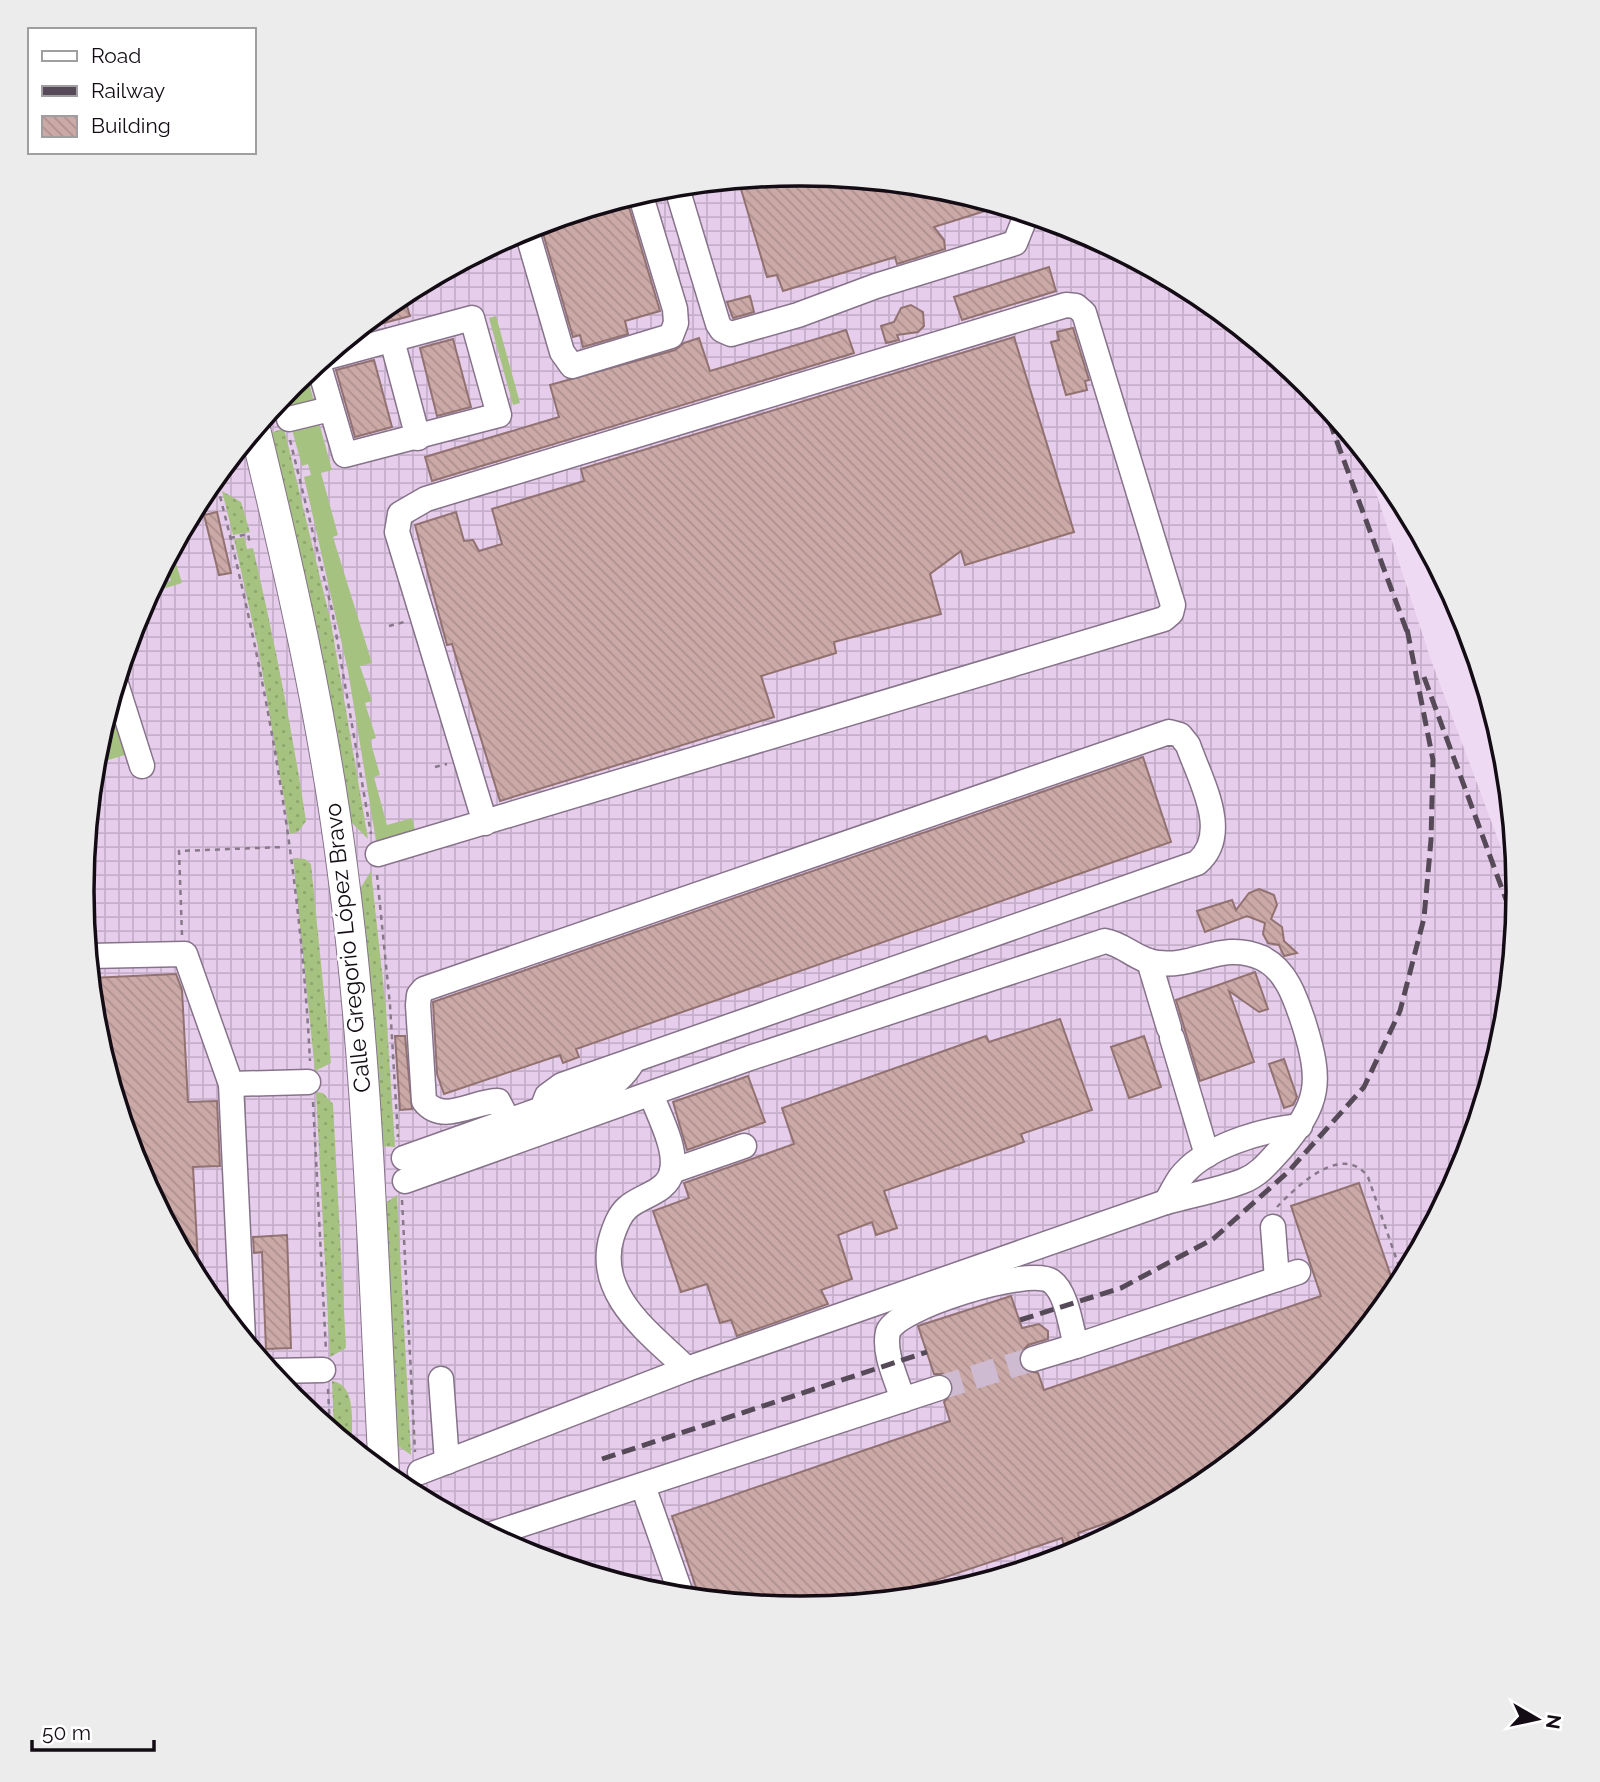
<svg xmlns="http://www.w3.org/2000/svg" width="1600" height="1782" viewBox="0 0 1600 1782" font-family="Raleway,sans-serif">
  <defs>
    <pattern id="industrial-grid" width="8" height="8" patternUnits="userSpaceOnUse" patternTransform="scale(1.75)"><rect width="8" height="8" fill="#e7cdec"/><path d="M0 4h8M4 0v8" fill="none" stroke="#c5afca"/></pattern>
    <pattern id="grass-dots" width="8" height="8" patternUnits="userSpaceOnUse" patternTransform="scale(1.75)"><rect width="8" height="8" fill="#a6c280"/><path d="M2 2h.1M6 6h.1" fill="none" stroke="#8ea66e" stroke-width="1.8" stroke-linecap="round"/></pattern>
    <pattern id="building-back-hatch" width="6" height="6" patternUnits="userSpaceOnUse" patternTransform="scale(1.75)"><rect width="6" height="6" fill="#cba9a7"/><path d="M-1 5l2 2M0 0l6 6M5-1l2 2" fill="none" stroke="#ad908f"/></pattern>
  </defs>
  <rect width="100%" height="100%" fill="#efdaf3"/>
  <path fill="url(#industrial-grid)" d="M800,173L940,187L1075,228L1199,294L1308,384L1362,450L1431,660L1518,893L1504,1031L1463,1166L1397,1290L1307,1399L1198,1488L1074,1554L940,1595L800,1609L660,1595L525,1554L401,1488L292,1398L203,1289L137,1165L96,1031L82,891L96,751L137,616L203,492L293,383L402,294L526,228L660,187Z"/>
  <g fill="url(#grass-dots)">
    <path d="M284,428L331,623L368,839L349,820L271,433Z"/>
    <path d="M222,491L241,502L250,532L233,535Z"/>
    <path d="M244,537L247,549L253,548C274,638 292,729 306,821L298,832L290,834L258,647L234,539Z"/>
    <path d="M293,858L305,859L311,864L331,1063L315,1071Z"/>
    <path d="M371,871L386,1009L395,1147L380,1146L358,892Z"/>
    <path d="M316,1092L323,1093L333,1104L346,1348L330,1357Z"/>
    <path d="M397,1195L411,1455L394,1443L381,1206Z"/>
    <path d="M332,1381C358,1384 351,1427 352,1447L334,1433Z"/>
  </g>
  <g fill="#a6c280">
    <path d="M496,316L520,403L513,405L489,318Z"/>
    <path d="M306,373L315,404L287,411L283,396Z"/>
    <path d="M318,419L332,470L321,473L338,535L333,537L372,663L360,666L372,701L365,703L376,738L370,740L380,775L374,777L387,825L412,818L415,830L376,841L348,671L304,477L311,475L308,464L302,466L291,426Z"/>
    <path d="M172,550L182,583L149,593L153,586L171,581L166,563Z"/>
    <path d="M108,711L115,720L125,755L95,764Z"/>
  </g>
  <g fill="url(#building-back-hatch)" stroke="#927271" stroke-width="2">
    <path d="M800,173L940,187L1001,206L934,227L944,240L945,249L897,264L895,257L783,291L777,275L767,277L738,179Z"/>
    <path d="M626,197L660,311L625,321L628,334L583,347L580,335L573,337L540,223Z"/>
    <path d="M1049,267L1056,291L962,320L954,297Z"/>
    <path d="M404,296L410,316L358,330L396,299Z"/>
    <path d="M750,296L754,312L733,318L727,302Z"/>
    <path d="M911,305L923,312L924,326L918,332L897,335L899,340L886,343L881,326L894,322L901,308Z"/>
    <path d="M1073,328L1089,380L1085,381L1087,390L1066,395L1051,342L1059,340L1057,332Z"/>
    <path d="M846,330L854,353L432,481L425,457L559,417L550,385L675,350L684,343L699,338L710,371Z"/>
    <path d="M1014,337L1074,532L965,565L961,551L930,574L941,614L834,642L836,653L761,676L774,717L500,801L452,644L447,645L415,525L456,512L464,541L473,540L479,551L502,544L492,509L584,481L581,469Z"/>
    <path d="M453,339L471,407L437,416L420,348Z"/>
    <path d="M374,360L392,427L355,437L336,370Z"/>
    <path d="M217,512L231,573L219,575L204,515Z"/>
    <path d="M1143,757L1171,842L576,1049L579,1057L563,1063L560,1055L444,1094L437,1074L433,1002Z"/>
    <path d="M1259,889L1274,895L1277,905L1271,919L1282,927L1284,941L1297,953L1284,956L1279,945L1268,943L1263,934L1265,923L1247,916L1205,932L1197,911L1232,900L1236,910L1249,893Z"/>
    <path d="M1255,972L1268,1009L1259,1012L1229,991L1254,1062L1200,1081L1176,1000Z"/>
    <path d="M176,974L182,990L188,1102L217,1101L220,1166L193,1167L199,1282L137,1165L96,1031L91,978Z"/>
    <path d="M1060,1019L1092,1110L1021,1134L1024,1142L884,1191L897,1228L876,1235L872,1222L838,1235L852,1279L821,1290L828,1304L737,1336L731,1320L720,1323L707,1284L681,1292L653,1211L689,1198L684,1183L794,1144L782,1108L986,1036L989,1042Z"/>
    <path d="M395,1036H405L412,1109L400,1110Z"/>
    <path d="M1144,1036L1161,1087L1129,1098L1111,1047Z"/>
    <path d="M1284,1059L1297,1097L1293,1105L1284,1108L1269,1064Z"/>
    <path d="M748,1076L765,1122L687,1150L673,1102Z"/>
    <path d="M1359,1183L1396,1291L1307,1399L1198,1488L1181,1497L1078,1533L1080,1541L1064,1546L1062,1538L874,1601L800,1609L700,1599L672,1516L950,1421L944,1402L953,1392V1383L943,1374H934L918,1326L1011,1296L1022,1328L1039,1324L1048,1331V1339L1028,1345L1018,1356L1023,1370L1038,1373L1044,1390L1321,1296L1291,1206Z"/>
    <path d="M287,1235L291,1348L266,1349L262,1252L254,1253L253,1237Z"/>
  </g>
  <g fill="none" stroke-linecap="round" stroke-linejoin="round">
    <path stroke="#cebbd2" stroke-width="24" stroke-dasharray="24 12" stroke-linecap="butt" d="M939,1388L1033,1359"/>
    <defs>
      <g id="minor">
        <path d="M676,185L718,324L722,330L731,334L798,315L876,286L1015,243L1027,213"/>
        <path d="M526,228L562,352L572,366L671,336L676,323L675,309L640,193"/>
        <path d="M472,318L499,415L345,455L319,366L324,358Z"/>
        <path d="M392,340L418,438"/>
        <path d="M289,419L330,409"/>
        <path d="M116,684L142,766"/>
        <path d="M378,854L1164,619L1171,613L1173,605L1084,313L1076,306L1066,305L426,499L400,514L397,532L485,823"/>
        <path d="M89,956L185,954L231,1084L308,1082"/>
        <path d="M1149,961L1169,1028"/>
        <path d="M1172,1038L1207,1155"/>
        <path d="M231,1084L243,1339"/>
        <path d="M651,1094C659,1116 677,1148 672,1171C667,1193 641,1195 627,1208C619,1215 615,1227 612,1236C594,1294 650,1333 687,1369"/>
        <path d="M542,1109C576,1109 616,1091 633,1061"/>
        <path d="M404,1158L542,1109L547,1096L562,1085L1197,863C1232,834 1200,780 1188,745L1180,735L1169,732L424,989L419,995L418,1005L424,1101C443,1125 473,1101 498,1101L508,1120"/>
        <path d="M672,1171L744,1146"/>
        <path d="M405,1181L750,1058L1105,941C1124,944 1137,961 1158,963C1195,968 1223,940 1262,958C1287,970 1296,1000 1304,1024C1322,1082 1320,1103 1280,1150C1269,1162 1259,1175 1243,1181C1219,1190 1191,1195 1166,1202L687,1369L420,1472"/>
        <path d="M1166,1202C1171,1194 1175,1185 1180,1178C1204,1146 1262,1130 1300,1126"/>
        <path d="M1273,1227L1277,1279"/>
        <path d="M1033,1359L1076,1346"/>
        <path d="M270,1371L323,1370"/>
        <path d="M441,1379L447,1462"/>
        <path d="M903,1400C897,1380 883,1353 888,1332C894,1308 1030,1266 1051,1281C1067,1292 1071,1328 1076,1346L1298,1272"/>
        <path d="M643,1486L682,1597"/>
        <path d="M489,1535L939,1388"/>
      </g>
      <path id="major" d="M255,429C290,573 323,718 342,866C369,1067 373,1271 384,1474"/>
    </defs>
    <use href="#minor" stroke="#86738a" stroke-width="27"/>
    <use href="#major" stroke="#86738a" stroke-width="32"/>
    <g stroke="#87798a" stroke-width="2.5" stroke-dasharray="5 5" stroke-linecap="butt">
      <path d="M290,440L332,610L371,834"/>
      <path d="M215,477C265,667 300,865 310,1061"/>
      <path d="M230,538L248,534L250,544"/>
      <path d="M389,626L404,622"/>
      <path d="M435,767L447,764"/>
      <path d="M377,875L390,1005L398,1137"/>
      <path d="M182,935L179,851L284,847"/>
      <path d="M313,1102L326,1351"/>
      <path d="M402,1200L415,1452"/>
      <path d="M1277,1207C1298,1185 1343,1142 1368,1177L1403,1278"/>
      <path d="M328,1389L330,1430"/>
      <path d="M983,1582L1084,1549"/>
    </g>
    <use href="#minor" stroke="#fff" stroke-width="24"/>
    <use href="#major" stroke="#fff" stroke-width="30"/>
    <g stroke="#564a58" stroke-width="5" stroke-dasharray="14 7" stroke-linecap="butt">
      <path d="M1302,379L1320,417"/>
      <path d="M1322,401L1409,637"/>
      <path d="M1424,677L1515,924"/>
      <path d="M1020,1320L1121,1288L1213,1239L1288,1172L1364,1087L1400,1011L1424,918L1431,840L1433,760L1407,629"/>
      <path d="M602,1459L927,1352"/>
    </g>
  </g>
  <g text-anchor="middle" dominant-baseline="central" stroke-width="6" stroke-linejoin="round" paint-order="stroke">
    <g font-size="23" fill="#130c14" stroke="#fff">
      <text transform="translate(347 948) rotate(-96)">Calle Gregorio López Bravo</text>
    </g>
  </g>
  <path d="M0 0H1600V1782H0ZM799 186H801A705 705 0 0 1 1506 891V891A705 705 0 0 1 801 1596H799A705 705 0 0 1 94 891V891A705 705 0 0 1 799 186Z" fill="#ececec" fill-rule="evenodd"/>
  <path fill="none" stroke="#130c14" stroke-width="3.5" d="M799 186H801A705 705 0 0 1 1506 891V891A705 705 0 0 1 801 1596H799A705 705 0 0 1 94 891V891A705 705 0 0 1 799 186Z"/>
  <rect x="28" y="28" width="228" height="126" fill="#ffffff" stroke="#a19ea1" stroke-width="2"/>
  <rect x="42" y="51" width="35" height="10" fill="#ffffff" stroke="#a19ea1" stroke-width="2"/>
  <text x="91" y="63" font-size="21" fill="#130c14">Road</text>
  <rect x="42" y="86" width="35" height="10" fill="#564a58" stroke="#a19ea1" stroke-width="2"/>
  <text x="91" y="98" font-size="21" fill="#130c14">Railway</text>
  <rect x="42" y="116" width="35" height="21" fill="url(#building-back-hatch)" stroke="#a19ea1" stroke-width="2"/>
  <text x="91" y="133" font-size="21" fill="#130c14">Building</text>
  <g transform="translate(1537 1719) rotate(99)" stroke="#ffffff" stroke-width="5" paint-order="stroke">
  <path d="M0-5L12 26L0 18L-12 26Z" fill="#130c14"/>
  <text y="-10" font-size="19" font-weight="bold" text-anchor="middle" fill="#130c14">N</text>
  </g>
  <path d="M32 1740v10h122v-10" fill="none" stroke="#130c14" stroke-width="3.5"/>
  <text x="42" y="1740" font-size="21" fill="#130c14" stroke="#ffffff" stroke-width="5" paint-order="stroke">50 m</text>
</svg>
